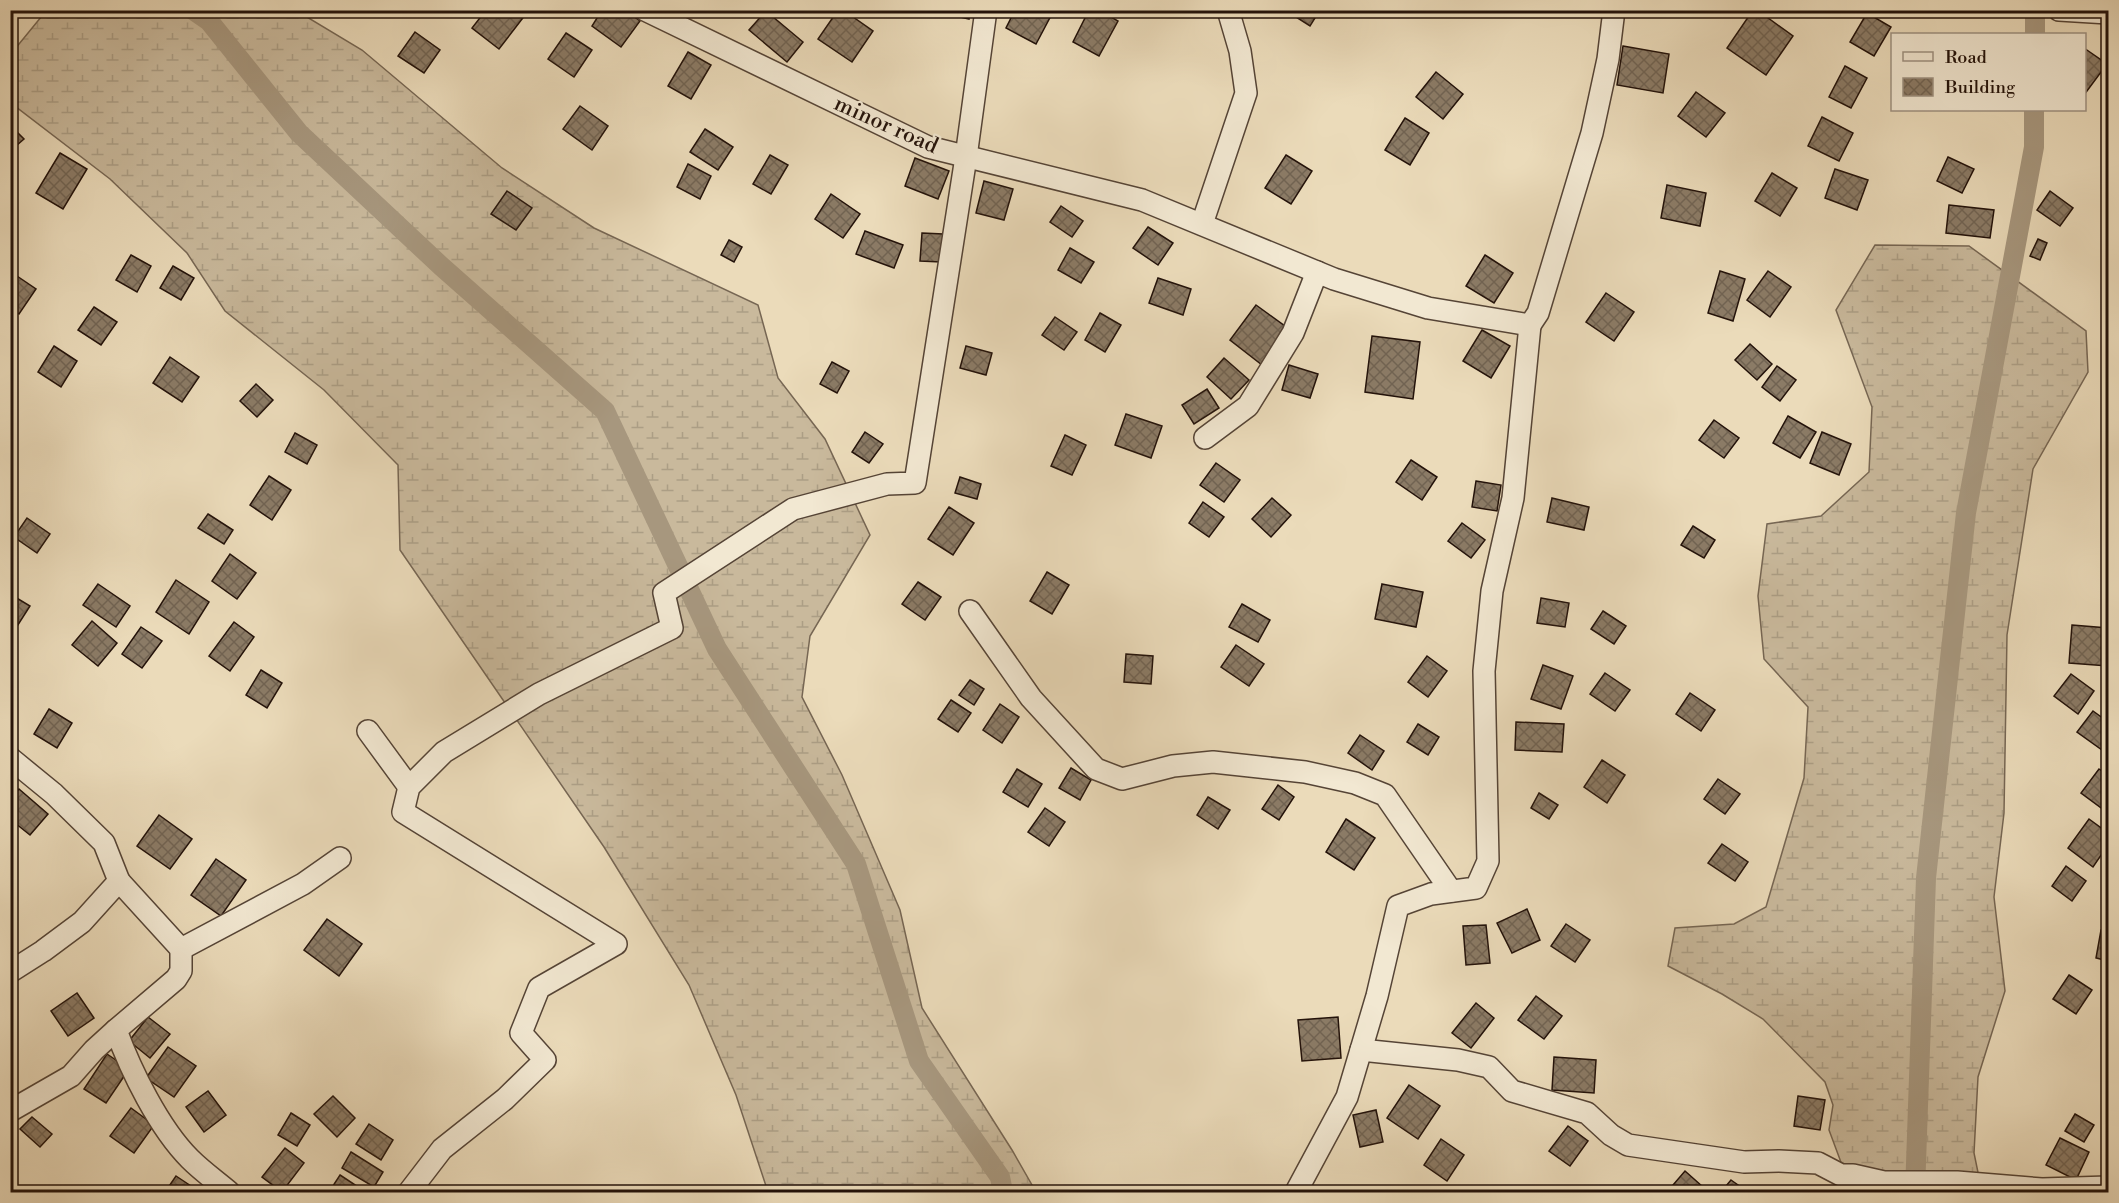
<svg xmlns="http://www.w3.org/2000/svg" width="2119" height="1203" viewBox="0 0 2119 1203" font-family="'Libre Bodoni',serif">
  <defs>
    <pattern id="wetland-marsh" width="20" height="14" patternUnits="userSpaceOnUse" patternTransform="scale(1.5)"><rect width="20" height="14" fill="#c9b99c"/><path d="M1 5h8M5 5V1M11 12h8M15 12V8" fill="none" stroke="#ac9e85"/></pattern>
    <pattern id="building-cross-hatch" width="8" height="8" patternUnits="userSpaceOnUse" patternTransform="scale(1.5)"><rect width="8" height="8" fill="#8b7b66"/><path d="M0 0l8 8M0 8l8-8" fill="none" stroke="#716352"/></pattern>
  </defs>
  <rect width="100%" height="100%" fill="#ebdbba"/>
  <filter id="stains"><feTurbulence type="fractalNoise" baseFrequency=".00333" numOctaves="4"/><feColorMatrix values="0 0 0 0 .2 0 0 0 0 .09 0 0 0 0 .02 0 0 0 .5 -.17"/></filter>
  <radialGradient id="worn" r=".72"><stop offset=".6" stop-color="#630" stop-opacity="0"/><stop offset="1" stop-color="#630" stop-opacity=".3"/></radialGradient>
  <g fill="url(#wetland-marsh)" stroke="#766653" stroke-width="1.5">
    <path d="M46,11H297L362,50L502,168L594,228L758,305L778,378L825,439L870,535L810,636L802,697L842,775L900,910L922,1008L1012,1150L1036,1192H768L736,1095L689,985L604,847L400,550L398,465L324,390L225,311L187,253L110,179L11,103L10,55Z"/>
    <path d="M1875,245L1969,246L2086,331L2088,372L2033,469L2007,635L2004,813L1994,897L2005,991L1978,1077L1974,1153L1982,1192H1852L1829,1130L1833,1105L1825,1082L1763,1019L1722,994L1668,966L1675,928L1734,924L1766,907L1804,778L1808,707L1764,659L1758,596L1767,524L1821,516L1869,472L1872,407L1836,310Z"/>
  </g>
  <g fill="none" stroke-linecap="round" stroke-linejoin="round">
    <g stroke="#a7977e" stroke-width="20">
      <path d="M193,10L209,21L299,133L441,266L605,411L717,649L856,864L919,1061L1000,1177L1003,1192"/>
      <path d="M2035,34V13"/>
      <path d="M1915,1192L1926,878L1966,513L2034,147V110"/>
    </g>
  </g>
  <g fill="url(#building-cross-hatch)" stroke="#23120a" stroke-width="1.5">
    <path d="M486,10H529L499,49L472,28Z"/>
    <path d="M602,10H625L640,21L621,47L592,26Z"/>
    <path d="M838,10H843L873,31L852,62L818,39Z"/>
    <path d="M947,10H970L969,19L947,14Z"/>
    <path d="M1015,10H1054L1036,44L1006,28Z"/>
    <path d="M1089,10H1099L1118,21L1099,56L1073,42Z"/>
    <path d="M1285,10H1320L1310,26Z"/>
    <path d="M1753,10H1757L1793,36L1766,75L1727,48Z"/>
    <path d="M766,11L803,42L787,62L749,30Z"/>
    <path d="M1867,13L1891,27L1874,56L1850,42Z"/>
    <path d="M415,32L440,50L424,73L398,56Z"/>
    <path d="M566,33L592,50L574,77L548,59Z"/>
    <path d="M1623,46L1669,54L1663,93L1617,85Z"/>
    <path d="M2084,48L2107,64L2084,95Z"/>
    <path d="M688,52L711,65L691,99L668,86Z"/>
    <path d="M1845,66L1867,78L1851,108L1829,97Z"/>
    <path d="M1436,72L1463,94L1443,119L1416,97Z"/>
    <path d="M1696,92L1725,113L1706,137L1678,116Z"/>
    <path d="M580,106L608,126L592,150L563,129Z"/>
    <path d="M1822,117L1853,133L1839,161L1808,146Z"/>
    <path d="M1405,118L1429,133L1410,165L1385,150Z"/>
    <path d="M10,125L24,139L10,151Z"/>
    <path d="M705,129L733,147L718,170L690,152Z"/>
    <path d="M60,153L87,169L63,209L36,193Z"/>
    <path d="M770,155L788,165L771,194L753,184Z"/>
    <path d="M1286,155L1312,171L1291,204L1265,188Z"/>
    <path d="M1948,157L1974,169L1962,193L1937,181Z"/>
    <path d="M915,158L949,171L938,199L905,186Z"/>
    <path d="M688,164L711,176L700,199L677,187Z"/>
    <path d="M1835,169L1868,180L1857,210L1825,198Z"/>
    <path d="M1772,173L1797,188L1780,216L1755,201Z"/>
    <path d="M984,181L1013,189L1004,220L976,213Z"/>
    <path d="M1667,185L1706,193L1700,226L1661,218Z"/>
    <path d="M507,191L532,208L516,230L491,214Z"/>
    <path d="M2050,191L2073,208L2060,226L2037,210Z"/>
    <path d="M831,194L860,214L843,238L815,219Z"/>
    <path d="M1949,205L1994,210L1990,238L1946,233Z"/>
    <path d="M1061,206L1083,221L1072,237L1050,222Z"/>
    <path d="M1148,227L1173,243L1158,265L1133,248Z"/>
    <path d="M865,231L903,245L894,268L856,254Z"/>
    <path d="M922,233L943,234L941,262L920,261Z"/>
    <path d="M2038,239L2047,243L2040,260L2030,256Z"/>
    <path d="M729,240L742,247L734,262L721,255Z"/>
    <path d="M1070,248L1094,262L1081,283L1058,270Z"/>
    <path d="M131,255L151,266L137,292L116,280Z"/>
    <path d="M1485,255L1513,273L1494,303L1466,286Z"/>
    <path d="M173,266L194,278L181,300L160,288Z"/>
    <path d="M1720,271L1745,279L1733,321L1708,313Z"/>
    <path d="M1768,271L1791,287L1770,317L1747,300Z"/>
    <path d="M14,274L36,289L19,314L10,308V279Z"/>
    <path d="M1158,278L1191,289L1183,315L1149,303Z"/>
    <path d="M1606,293L1634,312L1614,341L1586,322Z"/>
    <path d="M1256,305L1289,329L1262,365L1230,340Z"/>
    <path d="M94,307L117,322L101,345L78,330Z"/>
    <path d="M1100,313L1121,325L1105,352L1085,340Z"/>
    <path d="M1055,317L1077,332L1064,350L1042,335Z"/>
    <path d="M1482,330L1510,346L1491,378L1463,361Z"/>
    <path d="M1372,336L1420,342L1413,399L1365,392Z"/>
    <path d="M1750,344L1772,364L1757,380L1735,360Z"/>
    <path d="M54,346L77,361L61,387L38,372Z"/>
    <path d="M966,346L992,353L986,375L960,368Z"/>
    <path d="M170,357L199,377L182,402L153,383Z"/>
    <path d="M1224,358L1249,380L1231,399L1207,377Z"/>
    <path d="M832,362L849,371L837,393L820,384Z"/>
    <path d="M1289,365L1318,374L1310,398L1282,390Z"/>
    <path d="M1777,366L1796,380L1780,401L1762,387Z"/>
    <path d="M256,384L273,400L257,417L240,401Z"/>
    <path d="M1207,389L1219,408L1194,424L1182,405Z"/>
    <path d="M1126,414L1162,426L1151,458L1115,445Z"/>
    <path d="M1788,416L1816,432L1800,458L1773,443Z"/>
    <path d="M1714,420L1739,438L1724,458L1699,440Z"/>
    <path d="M865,432L883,444L869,463L852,452Z"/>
    <path d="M1822,432L1851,444L1839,475L1810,463Z"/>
    <path d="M295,433L317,445L307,464L285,452Z"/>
    <path d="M1065,435L1086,445L1072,475L1051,466Z"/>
    <path d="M1411,460L1437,477L1422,500L1396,482Z"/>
    <path d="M1216,463L1240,480L1224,502L1200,485Z"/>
    <path d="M269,476L291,490L272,520L250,505Z"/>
    <path d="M960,477L981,484L977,499L955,493Z"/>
    <path d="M1476,481L1501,485L1497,511L1472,507Z"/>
    <path d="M1272,498L1291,515L1271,537L1252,519Z"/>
    <path d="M1552,498L1589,507L1584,530L1547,522Z"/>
    <path d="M1203,502L1224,517L1209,537L1189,523Z"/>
    <path d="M949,507L974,523L953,555L928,539Z"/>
    <path d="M208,514L233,530L224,544L198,528Z"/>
    <path d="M27,518L50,534L37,553L14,537Z"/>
    <path d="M1462,523L1485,540L1471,558L1448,541Z"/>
    <path d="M1693,526L1715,540L1704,558L1681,545Z"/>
    <path d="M230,554L256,573L237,599L212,581Z"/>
    <path d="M1047,572L1069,585L1052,614L1030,601Z"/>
    <path d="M176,580L209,602L189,634L156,612Z"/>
    <path d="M918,582L941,597L925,620L902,604Z"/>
    <path d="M98,584L130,606L116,627L83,605Z"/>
    <path d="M1382,584L1423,592L1416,627L1375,619Z"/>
    <path d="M10,594L30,606L14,631L10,629Z"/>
    <path d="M1541,598L1569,603L1565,627L1537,623Z"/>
    <path d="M1242,604L1270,620L1258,642L1229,627Z"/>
    <path d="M1603,611L1626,626L1614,644L1591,629Z"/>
    <path d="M92,621L117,643L98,666L72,645Z"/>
    <path d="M234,622L254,637L230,671L209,656Z"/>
    <path d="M2072,625L2108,628V666L2069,663Z"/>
    <path d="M141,627L162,641L142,668L122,654Z"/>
    <path d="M1236,645L1264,664L1249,686L1221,667Z"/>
    <path d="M1126,654L1153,656L1151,684L1124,682Z"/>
    <path d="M1427,656L1447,671L1428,697L1408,682Z"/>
    <path d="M1543,665L1573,676L1561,709L1531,699Z"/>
    <path d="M261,670L282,683L267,708L246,695Z"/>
    <path d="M1605,673L1630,690L1615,711L1590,694Z"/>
    <path d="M2071,674L2094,691L2078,714L2054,696Z"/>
    <path d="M970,680L984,689L974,705L959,695Z"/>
    <path d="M1690,693L1715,710L1701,731L1676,714Z"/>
    <path d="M951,700L971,713L958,732L938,719Z"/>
    <path d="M1000,704L1019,717L1002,743L983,730Z"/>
    <path d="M49,709L72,723L57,748L34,734Z"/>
    <path d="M2093,711L2108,722V742L2102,750L2077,732Z"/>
    <path d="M1516,722L1564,724L1562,752L1515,750Z"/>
    <path d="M1418,724L1439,737L1428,755L1407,742Z"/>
    <path d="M1360,735L1384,751L1372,770L1348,753Z"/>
    <path d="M1602,760L1625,775L1607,803L1584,787Z"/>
    <path d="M1071,768L1091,780L1080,800L1059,788Z"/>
    <path d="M1017,769L1042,784L1028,807L1003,792Z"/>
    <path d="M2099,769L2108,775V813L2081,793Z"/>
    <path d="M1718,779L1740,794L1725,814L1704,799Z"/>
    <path d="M1278,785L1294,797L1279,820L1262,809Z"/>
    <path d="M19,789L48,814L30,835L10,819V799Z"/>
    <path d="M1539,793L1558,805L1549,819L1531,808Z"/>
    <path d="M1208,797L1230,810L1218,829L1197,815Z"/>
    <path d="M1045,808L1065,822L1049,846L1028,832Z"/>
    <path d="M159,815L192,839L170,869L137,846Z"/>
    <path d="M1346,819L1375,838L1354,870L1326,852Z"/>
    <path d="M2089,819L2108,833V845L2093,867L2068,848Z"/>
    <path d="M1722,844L1748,862L1735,881L1708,863Z"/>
    <path d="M216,859L246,880L221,916L191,895Z"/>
    <path d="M2066,866L2086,881L2072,901L2052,886Z"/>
    <path d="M1527,909L1540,940L1512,953L1497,923Z"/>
    <path d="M327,919L362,944L339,976L304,950Z"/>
    <path d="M1566,924L1590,940L1575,962L1551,946Z"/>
    <path d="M1486,925L1490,963L1466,965L1463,926Z"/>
    <path d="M2101,930L2108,931V961L2096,958Z"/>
    <path d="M2069,975L2092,990L2076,1014L2053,999Z"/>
    <path d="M77,993L94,1018L68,1036L51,1011Z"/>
    <path d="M1536,996L1562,1016L1544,1039L1518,1020Z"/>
    <path d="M1476,1003L1494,1018L1471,1048L1452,1033Z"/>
    <path d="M148,1017L170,1034L150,1058L129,1041Z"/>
    <path d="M1338,1017L1341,1058L1302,1061L1298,1020Z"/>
    <path d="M168,1047L196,1066L174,1097L146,1078Z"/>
    <path d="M107,1054L129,1069L106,1103L84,1089Z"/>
    <path d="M1554,1057L1596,1060L1594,1093L1552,1090Z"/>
    <path d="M1409,1085L1440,1106L1418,1139L1387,1118Z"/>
    <path d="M208,1091L226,1115L204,1132L186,1107Z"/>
    <path d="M333,1096L355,1118L337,1137L314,1114Z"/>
    <path d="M1798,1096L1825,1100L1820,1130L1794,1126Z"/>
    <path d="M131,1108L154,1125L134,1153L110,1136Z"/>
    <path d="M1376,1110L1383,1142L1360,1147L1353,1115Z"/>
    <path d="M291,1113L310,1125L297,1146L278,1135Z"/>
    <path d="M2075,1114L2094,1125L2084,1142L2065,1131Z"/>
    <path d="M32,1117L52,1134L40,1147L20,1129Z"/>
    <path d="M369,1124L393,1140L381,1160L356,1144Z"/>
    <path d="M1568,1126L1588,1141L1570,1166L1549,1151Z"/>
    <path d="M2060,1138L2089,1152L2076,1180L2046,1165Z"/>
    <path d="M1441,1139L1464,1155L1447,1181L1424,1165Z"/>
    <path d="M285,1148L304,1163L282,1192L262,1177Z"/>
    <path d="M351,1152L383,1172L374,1187L342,1168Z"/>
    <path d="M1685,1171L1703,1187L1698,1192H1667Z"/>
    <path d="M340,1175L363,1190L361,1192H329Z"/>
    <path d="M176,1176L200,1192H165Z"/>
    <path d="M1731,1180L1748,1192H1721Z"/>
  </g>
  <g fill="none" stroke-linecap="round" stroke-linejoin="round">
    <defs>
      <g id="minor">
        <path d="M645,10L928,147L1142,200L1334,279L1428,308L1530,325L1538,313L1592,133L1608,59L1614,10"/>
        <path d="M2059,10L2108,13"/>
        <path d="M1202,224L1246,93L1240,51L1228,10"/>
        <path d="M1205,438L1248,406L1293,333L1317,272"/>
        <path d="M970,611L1031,698L1096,769L1122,779L1173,766L1213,762L1305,772L1355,783L1385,795L1451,891"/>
        <path d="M368,731L409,787"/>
        <path d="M10,758L54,794L104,843L119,881L82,922L43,951L10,972"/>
        <path d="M119,881L181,949L303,884L340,858"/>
        <path d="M181,949V971L176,979L116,1030C131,1071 159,1128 190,1159C202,1171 216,1181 229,1192"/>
        <path d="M1361,1050L1458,1060L1489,1067L1512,1091L1587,1113L1611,1135L1628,1145L1744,1162L1779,1161L1818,1163L1841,1175H1853L1884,1182H1957L2042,1189L2108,1187"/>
        <path d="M10,1111L71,1076L94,1050L116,1030"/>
        <path d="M409,1192L442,1149L505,1099L545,1060L521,1033L539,988L616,944L403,812L409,787L444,752L539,694L672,628L664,593L793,509L887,484L915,483L966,157L986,10"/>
        <path d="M1296,1192L1347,1097L1377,996L1398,906L1431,894L1476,888L1488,861L1484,671L1492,591L1513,498L1530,325"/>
      </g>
    </defs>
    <use href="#minor" stroke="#554436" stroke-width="24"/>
    <use href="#minor" stroke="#f2e8d2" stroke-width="21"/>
  </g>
  <g text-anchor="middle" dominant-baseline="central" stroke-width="4.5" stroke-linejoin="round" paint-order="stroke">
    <g font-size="22" fill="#23120a" stroke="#f2e8d2">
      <text transform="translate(886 125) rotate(24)">minor road</text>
    </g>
  </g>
  <rect width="2119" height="1203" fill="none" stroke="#ebdbba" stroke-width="36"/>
  <rect x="12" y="12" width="2095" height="1179" fill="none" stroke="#23120a" stroke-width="3"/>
  <rect x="18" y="18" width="2083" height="1167" fill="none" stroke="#23120a" stroke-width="1.5"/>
  <rect x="1891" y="33" width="195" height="78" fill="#f2e8d2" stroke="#9f9282" stroke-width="1.5"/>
  <rect x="1903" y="52" width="30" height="9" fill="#f2e8d2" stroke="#9f9282" stroke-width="1.5"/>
  <text x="1945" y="63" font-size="18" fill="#23120a">Road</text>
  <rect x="1903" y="78" width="30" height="18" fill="url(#building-cross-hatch)" stroke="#9f9282" stroke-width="1.5"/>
  <text x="1945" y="93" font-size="18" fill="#23120a">Building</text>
  <rect width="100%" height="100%" filter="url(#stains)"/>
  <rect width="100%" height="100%" fill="url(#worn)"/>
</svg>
